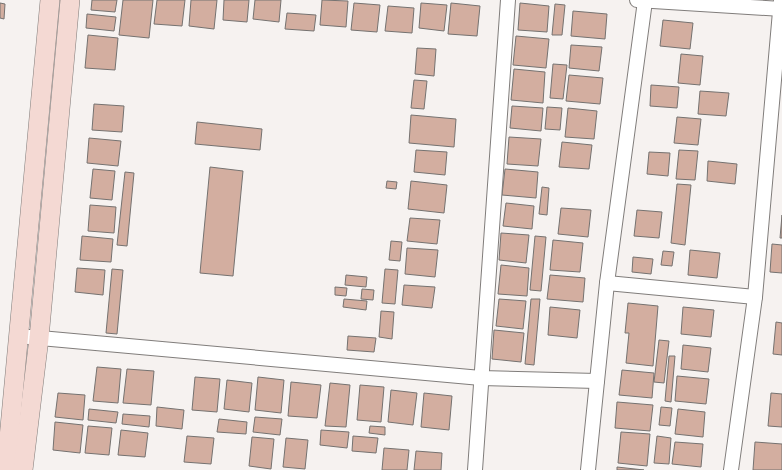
<svg xmlns="http://www.w3.org/2000/svg" width="782" height="470" viewBox="0 0 782 470" font-family="Figtree,sans-serif">
  <rect width="100%" height="100%" fill="#f6f2f0"/>
  <g fill="#d3aea0" stroke="#757270">
    <path d="M92,0H117L115,12L91,10Z"/>
    <path d="M123,0H153L149,38L119,35Z"/>
    <path d="M157,0H185L182,26L154,24Z"/>
    <path d="M191,0H217L214,29L189,26Z"/>
    <path d="M224,0H249L247,22L223,20Z"/>
    <path d="M255,0H281L279,22L253,19Z"/>
    <path d="M322,0L348,1L346,27L320,25Z"/>
    <path d="M0,3L5,4L4,19L0,18Z"/>
    <path d="M354,3L380,5L377,32L351,30Z"/>
    <path d="M421,3L447,5L444,31L419,28Z"/>
    <path d="M451,3L480,6L477,36L448,34Z"/>
    <path d="M520,3L549,6L547,32L518,30Z"/>
    <path d="M555,4L565,5L562,35H552Z"/>
    <path d="M388,6L414,8L412,33L385,31Z"/>
    <path d="M573,11L607,14L605,39L571,36Z"/>
    <path d="M287,13L316,15L314,31L285,29Z"/>
    <path d="M87,14L116,17L114,31L86,28Z"/>
    <path d="M663,20L693,23L690,49L660,46Z"/>
    <path d="M88,35L118,38L115,70L85,68Z"/>
    <path d="M516,36L549,39L546,68L513,65Z"/>
    <path d="M571,45L602,47L599,71L569,68Z"/>
    <path d="M417,48L436,49L434,76L415,74Z"/>
    <path d="M681,54L703,56L700,85L678,83Z"/>
    <path d="M553,64L567,65L563,99L550,98Z"/>
    <path d="M514,69L545,72L543,103L511,100Z"/>
    <path d="M569,75L603,78L600,104L566,101Z"/>
    <path d="M414,80L427,81L424,109L411,108Z"/>
    <path d="M651,85L679,87L677,108L650,106Z"/>
    <path d="M700,91L729,93L726,116L698,114Z"/>
    <path d="M94,104L124,106L122,132L92,130Z"/>
    <path d="M512,106L543,108L541,131L510,128Z"/>
    <path d="M547,107L562,108L560,130L545,129Z"/>
    <path d="M568,108L597,111L594,139L565,137Z"/>
    <path d="M411,115L456,119L454,147L409,143Z"/>
    <path d="M677,117L701,119L698,145L674,143Z"/>
    <path d="M197,122L262,129L260,150L195,144Z"/>
    <path d="M509,137L541,139L538,166L507,164Z"/>
    <path d="M89,138L121,141L118,166L87,163Z"/>
    <path d="M562,142L592,145L589,169L559,167Z"/>
    <path d="M416,150L447,152L445,175L414,172Z"/>
    <path d="M679,150L698,151L695,180L676,179Z"/>
    <path d="M649,152L670,153L668,176L647,174Z"/>
    <path d="M708,161L737,164L735,184L707,181Z"/>
    <path d="M210,167L243,171L233,276L200,273Z"/>
    <path d="M93,169L115,171L112,200L90,198Z"/>
    <path d="M505,169L538,172L536,198L502,195Z"/>
    <path d="M125,172L134,173L127,246L117,245Z"/>
    <path d="M387,181L397,182L396,189L386,188Z"/>
    <path d="M411,181L447,185L444,213L408,209Z"/>
    <path d="M677,184L691,185L685,245L671,243Z"/>
    <path d="M542,187L549,188L547,215L539,214Z"/>
    <path d="M506,203L534,206L532,229L503,226Z"/>
    <path d="M90,205L116,207L114,233L88,231Z"/>
    <path d="M561,208L591,210L588,237L558,234Z"/>
    <path d="M637,210L662,212L659,238L634,236Z"/>
    <path d="M782,215V238H780Z"/>
    <path d="M410,218L440,220L437,244L407,241Z"/>
    <path d="M501,233L529,235L526,263L499,260Z"/>
    <path d="M82,236L113,239L111,262L80,260Z"/>
    <path d="M535,236L546,237L541,291L530,290Z"/>
    <path d="M553,240L583,243L580,272L550,270Z"/>
    <path d="M391,241L402,242L400,261L389,260Z"/>
    <path d="M772,244L782,245V273L770,272Z"/>
    <path d="M407,248L438,250L435,277L405,274Z"/>
    <path d="M690,250L720,253L717,278L688,275Z"/>
    <path d="M663,251L674,252L672,266L661,265Z"/>
    <path d="M633,257L653,259L651,274L632,272Z"/>
    <path d="M501,265L529,268L527,296L498,294Z"/>
    <path d="M77,268L105,270L103,295L75,292Z"/>
    <path d="M112,269L123,270L117,334L106,333Z"/>
    <path d="M385,269L398,270L395,304L382,303Z"/>
    <path d="M346,275L367,277L366,287L345,285Z"/>
    <path d="M550,275L585,278L583,302L547,299Z"/>
    <path d="M404,285L435,287L432,308L402,305Z"/>
    <path d="M335,287L347,288L346,296L335,295Z"/>
    <path d="M362,289L374,290L373,300L361,299Z"/>
    <path d="M344,299L367,301L366,310L343,307Z"/>
    <path d="M499,299L526,301L523,329L496,326Z"/>
    <path d="M531,299H540L534,365L525,364Z"/>
    <path d="M628,303L658,306L653,366L626,363L629,333H625Z"/>
    <path d="M550,307L580,310L577,338L548,335Z"/>
    <path d="M683,307L714,310L711,337L681,334Z"/>
    <path d="M381,311L394,312L392,339L379,337Z"/>
    <path d="M776,322L782,323V355L773,354Z"/>
    <path d="M494,330L524,333L521,362L492,359Z"/>
    <path d="M348,336L376,338L374,352L347,350Z"/>
    <path d="M659,340L669,341L664,383L654,382Z"/>
    <path d="M683,345L711,348L708,372L681,369Z"/>
    <path d="M669,356H675L671,402L665,401Z"/>
    <path d="M97,367L121,369L118,403L93,401Z"/>
    <path d="M127,369L154,371L151,405L123,403Z"/>
    <path d="M622,370L654,373L652,398L619,395Z"/>
    <path d="M677,376L709,379L706,404L675,401Z"/>
    <path d="M195,377L220,379L217,412L192,410Z"/>
    <path d="M258,377L284,380L281,413L255,410Z"/>
    <path d="M227,380L252,383L249,412L224,409Z"/>
    <path d="M291,382L321,385L317,418L288,416Z"/>
    <path d="M330,383L350,385L346,427L325,426Z"/>
    <path d="M360,385L384,387L381,422L357,420Z"/>
    <path d="M391,390L417,393L413,425L388,422Z"/>
    <path d="M58,393L85,395L83,420L55,417Z"/>
    <path d="M424,393L452,396L449,430L421,427Z"/>
    <path d="M771,393L782,394V427L768,426Z"/>
    <path d="M617,402L653,405L650,431L615,428Z"/>
    <path d="M157,407L184,410L182,429L156,426Z"/>
    <path d="M661,407L672,408L670,426L659,425Z"/>
    <path d="M89,409L118,412L116,423L88,420Z"/>
    <path d="M678,409L705,412L703,437L675,434Z"/>
    <path d="M123,414L150,416L149,427L122,424Z"/>
    <path d="M255,417L282,419L280,435L253,432Z"/>
    <path d="M219,419L247,422L246,434L217,432Z"/>
    <path d="M55,422L83,425L80,453L53,450Z"/>
    <path d="M88,426L112,428L109,455L85,453Z"/>
    <path d="M370,426L385,427V435L369,433Z"/>
    <path d="M121,430L148,433L145,457L118,455Z"/>
    <path d="M321,430L349,432L347,448L320,445Z"/>
    <path d="M621,432L650,434L647,466L618,463Z"/>
    <path d="M187,436L214,438L211,464L184,462Z"/>
    <path d="M353,436L378,438L376,453L352,451Z"/>
    <path d="M657,436L671,438L669,464L654,463Z"/>
    <path d="M252,437L274,439L271,469L249,466Z"/>
    <path d="M286,438L308,440L305,469L283,467Z"/>
    <path d="M675,442L703,444L701,467L672,464Z"/>
    <path d="M755,442L782,444V470H753Z"/>
    <path d="M384,448L409,450L407,470H382Z"/>
    <path d="M416,451L442,453L441,470H414Z"/>
    <path d="M617,467L644,470H617Z"/>
  </g>
  <g fill="none" stroke-linecap="round" stroke-linejoin="round">
    <defs>
      <g id="street">
        <path d="M637,0L782,9"/>
        <path d="M607,283L755,297"/>
        <path d="M18,336L481,378L597,381"/>
        <path d="M475,470L508,0"/>
        <path d="M588,470L607,283L645,1"/>
        <path d="M731,470L755,297L781,0"/>
      </g>
      <g id="secondary">
        <path d="M6,470L50,0"/>
        <path d="M23,470L39,338L70,0"/>
      </g>
    </defs>
    <use href="#street" stroke="#807d7b" stroke-width="16"/>
    <use href="#secondary" stroke="#807d7b" stroke-width="20"/>
    <use href="#street" stroke="#fff" stroke-width="14"/>
    <use href="#secondary" stroke="#f4d9d3" stroke-width="19"/>
  </g>
</svg>
